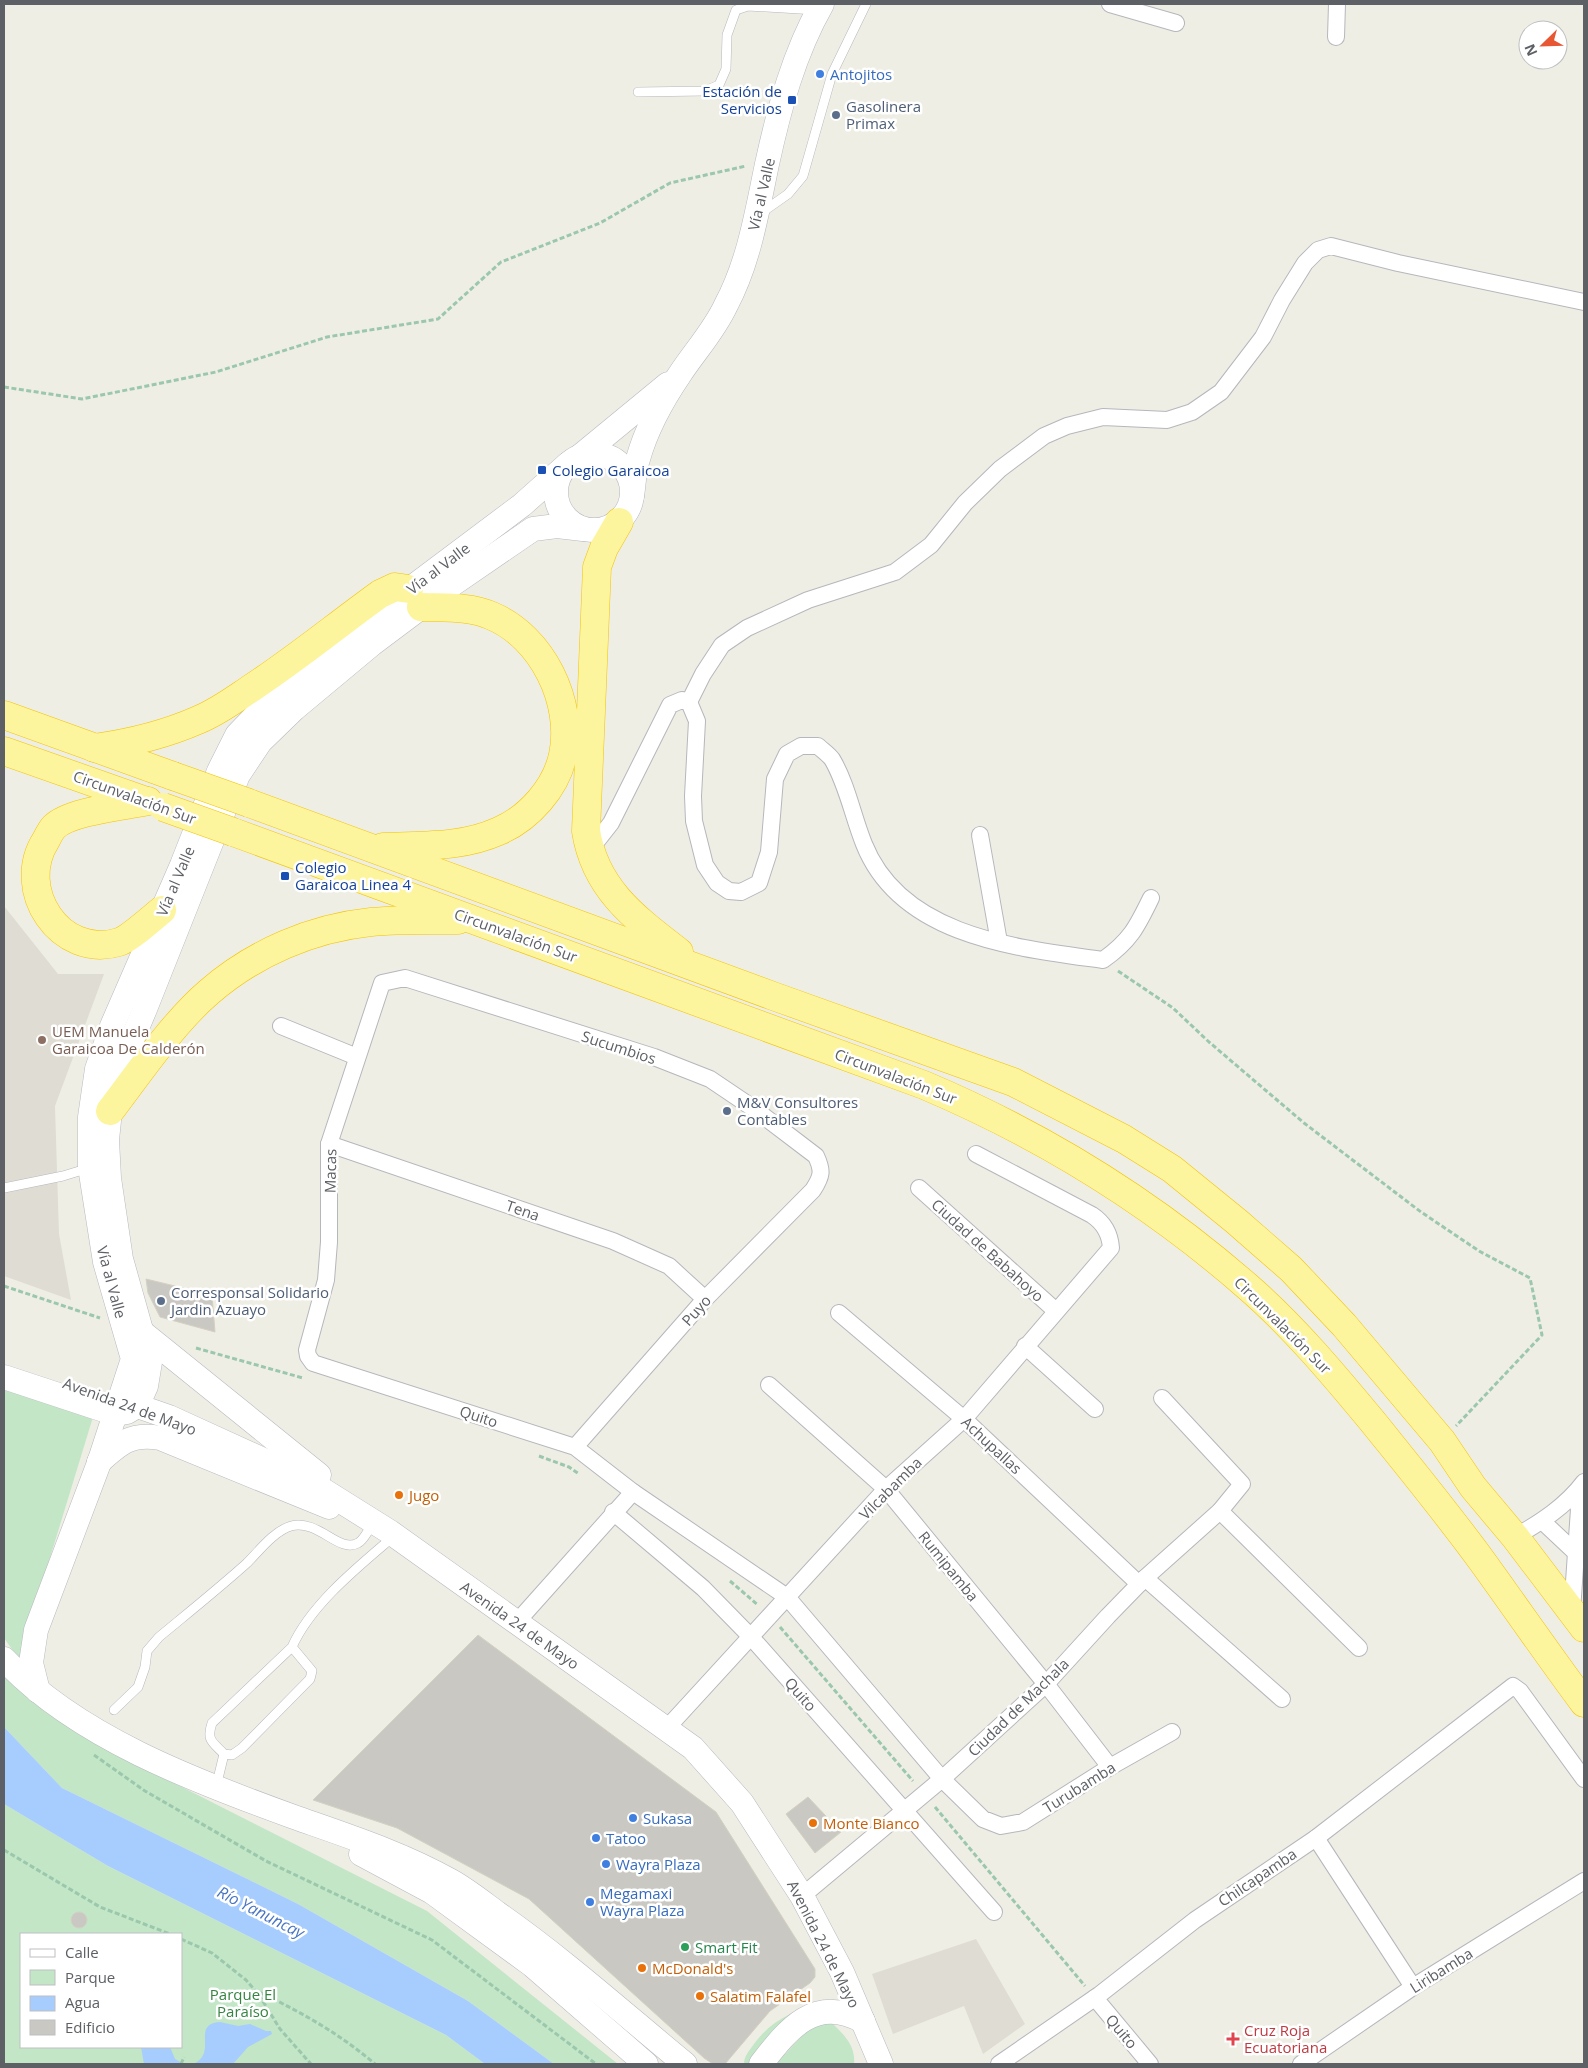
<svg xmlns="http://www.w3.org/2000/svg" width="1588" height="2068" viewBox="0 0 1588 2068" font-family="'Open Sans',sans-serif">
  <rect width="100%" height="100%" fill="#efeee5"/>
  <g fill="#dfddd3">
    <path d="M4,906L58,974H104L55,1106L59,1234L71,1300L4,1276Z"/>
    <path d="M976,1939L1025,2024L983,2054L964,2006L893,2034L872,1974Z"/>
  </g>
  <g fill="#c2e6c6" fill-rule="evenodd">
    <path d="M4,1387L93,1417L19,1659L4,1638Z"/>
    <path d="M4,1667L44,1711L87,1739L427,1911L618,2064H554L468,2001L298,1904L62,1788L4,1727Z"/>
    <path d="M4,1804L108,1866L446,2035L485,2064H4ZM21,1934H181V2047H21Z"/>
    <path d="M821,2000L824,2001L823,2003L757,2064H744C744,2056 749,2051 754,2044C772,2019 794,2012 821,2000Z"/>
    <path d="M830,2021C843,2034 856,2045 854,2064H776L813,2024Z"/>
  </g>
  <g fill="#a6cdfe">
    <path d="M4,1727L62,1788L298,1904L468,2001L554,2064H485L446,2035L108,1866L4,1804Z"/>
    <path d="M220,2022L238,2026L250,2024L266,2031H271L272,2034L248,2047L233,2064H193C219,2053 190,2024 220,2022Z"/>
    <path d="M141,2047H170L175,2059L184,2064H144Z"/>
  </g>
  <g fill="#cac8c2" stroke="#d4d1c3">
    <path d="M146,1279L212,1295L215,1332L160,1317L148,1293Z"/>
    <path d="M478,1635L716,1812L815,1969V1977L810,1983L770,2011L725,2064H713L704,2058L529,1899L397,1828L313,1800Z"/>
    <path d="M808,1797L841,1832L815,1853L786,1814Z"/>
    <circle cx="79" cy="1920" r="8"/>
  </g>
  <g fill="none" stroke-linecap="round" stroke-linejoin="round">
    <defs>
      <g id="service">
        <path d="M638,92L705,91L719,85L726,69L727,35L736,10L748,6L816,10"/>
        <path d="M761,213L788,194L803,176L832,74L866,4"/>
        <path d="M4,1188L63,1176L89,1168"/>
        <path d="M292,1647L312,1671L310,1679L242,1748L232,1755L224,1754C213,1742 206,1741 212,1723L292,1647C311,1604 359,1566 394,1536"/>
        <path d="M114,1710L138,1687L145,1667L147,1651L159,1637C188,1613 218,1589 247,1563C259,1551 274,1531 291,1526C319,1519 339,1554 358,1543C364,1540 368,1530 372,1525"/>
        <path d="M216,1787L224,1754"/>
      </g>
      <g id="minor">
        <path d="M1110,4L1176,23"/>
        <path d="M1336,37L1337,4"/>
        <path d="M689,702L703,674L722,645L747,628L808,600L895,572L931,545L965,503L1000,469L1044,436L1067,426L1103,417L1167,420L1192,412L1221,392L1263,337L1282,300L1305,263L1318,250L1331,246L1398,263L1584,302"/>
        <path d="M980,835L999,942"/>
        <path d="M589,851L611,823L670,705L682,700L689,702L697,721L693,796L694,821L705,865L717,883L729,891L741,892L759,883L769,852L775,779L787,754L801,746H818C822,750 828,754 832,759C847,784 853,817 864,844C901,937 1017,948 1103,960C1130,941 1137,927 1151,898"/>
        <path d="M281,1026L357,1057"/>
        <path d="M329,1144L613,1241L669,1266L705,1299"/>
        <path d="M919,1188L1056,1311"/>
        <path d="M839,1313L964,1419L1139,1584"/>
        <path d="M1025,1346L1095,1409"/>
        <path d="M769,1385L886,1489L1046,1684L1110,1767"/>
        <path d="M575,1447L705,1299L813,1190C822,1176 823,1171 816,1156L753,1108L710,1079L654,1057L405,978L382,983L329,1144V1242L326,1280L307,1350L308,1356L313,1363L575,1447L633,1492L787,1597L942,1779L983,1819L1001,1826L1023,1822L1110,1767L1172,1732"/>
        <path d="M1220,1511L1359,1648"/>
        <path d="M613,1512L703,1588L751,1637L994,1912"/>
        <path d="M1542,1521L1575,1552"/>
        <path d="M1515,1537C1541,1522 1566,1506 1584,1482"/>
        <path d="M1145,1578L1282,1699"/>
        <path d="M1572,1611L1579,1509L1575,1495"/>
        <path d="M516,1623L633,1492"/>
        <path d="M667,1728L886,1489L964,1419L1111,1248C1110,1233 1104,1223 1092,1215L976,1154"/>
        <path d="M1316,1838L1413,1987"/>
        <path d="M802,1896L942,1779L1046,1684L1108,1616L1145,1578L1220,1511L1242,1484L1162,1398"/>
        <path d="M1095,1998L1150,2064"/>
        <path d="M999,2064L1099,1995L1195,1920L1316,1838L1513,1686L1520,1691L1584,1779"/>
        <path d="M1301,2064L1413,1987L1584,1881"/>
      </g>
      <g id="secondary">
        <circle cx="594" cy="492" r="38"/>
        <path d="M578,458L668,384"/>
        <path d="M632,496C634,484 634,470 638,459C646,430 663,399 680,374C695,351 714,331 726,305C749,262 757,212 767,164C779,109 794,53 822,4"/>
        <path d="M143,1333L319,1475"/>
        <path d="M4,1377L116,1414L127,1412L137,1406L146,1386L150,1362L121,1259L109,1178L107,1140L110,1111L118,1073L145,1009L238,775L260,742L294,709L372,644L444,590L533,529L557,526L583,529"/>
        <path d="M123,1401L169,1417L307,1480L390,1532L693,1748L742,1803L802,1896L842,1972L881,2064"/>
        <path d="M99,1462C120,1443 131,1433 160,1438L329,1507"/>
        <path d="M4,1659C75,1736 197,1782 294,1817C348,1836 401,1853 451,1881C467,1890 482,1902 497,1913C563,1959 623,2013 685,2064"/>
        <path d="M38,1691L31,1663L36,1630L99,1463L133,1359L105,1262L90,1167V1117L97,1069L112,1026L182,865L219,771L237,735L266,705L374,616L522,505L568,464"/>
        <path d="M361,1854L432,1892L532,1965L646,2064"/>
        <path d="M761,2064C789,2028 815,1995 863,2021"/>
      </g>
      <g id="trunk">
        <path d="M619,522L604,548L597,567L586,831C595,889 635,918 679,952"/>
        <path d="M4,715L173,776"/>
        <path d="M94,748C130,743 164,735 198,720C218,712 235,699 253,687C297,658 337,625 380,594L395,587L409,589"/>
        <path d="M4,751L146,801"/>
        <path d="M148,801C125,806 70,811 54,827C51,830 48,836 46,840C14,889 60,960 119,942C129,939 152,918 162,910"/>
        <path d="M249,803L773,996L1013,1082L1124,1139L1172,1169L1236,1221L1291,1269L1344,1325L1442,1441L1473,1487L1515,1537L1584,1628"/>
        <path d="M233,832L924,1085C1042,1135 1151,1202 1248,1287C1294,1327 1334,1375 1373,1422C1410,1468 1447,1513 1482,1561C1516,1608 1549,1656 1584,1703"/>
        <path d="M383,847C423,845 461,848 499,831C529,818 556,788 563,755C574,702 542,637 492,616C471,606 444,608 421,607"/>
        <path d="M110,1111C139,1073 173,1023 209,992C254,953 312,928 371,922C399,919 429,920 458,920"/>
      </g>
    </defs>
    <use href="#service" stroke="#b6b7bc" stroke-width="10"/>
    <use href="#minor" stroke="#b6b7bc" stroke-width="18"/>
    <use href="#secondary" stroke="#b7b9bf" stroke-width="25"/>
    <use href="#trunk" stroke="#f2c403" stroke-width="29"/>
    <g stroke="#9bc7ad" stroke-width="3" stroke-dasharray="5 2.5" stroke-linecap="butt">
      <path d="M4,387L82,399L216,372L327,337L438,319L501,262L600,223L670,183L746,166"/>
      <path d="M1118,971L1173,1008L1209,1042L1304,1123L1421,1212L1479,1251L1530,1278L1542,1335L1456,1426"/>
      <path d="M4,1286L100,1318"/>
      <path d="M196,1348L303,1378"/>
      <path d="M539,1456L569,1467L579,1474"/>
      <path d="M730,1581L758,1605"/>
      <path d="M780,1627L913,1781"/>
      <path d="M94,1755L145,1791L266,1861L432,1940L596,2064"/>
      <path d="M935,1807L1085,1986"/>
      <path d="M4,1850L100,1907L170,1934"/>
      <path d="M181,1939L212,1953L246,1980L259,1995L280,2029L311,2064"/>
      <path d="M259,1992C301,2012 340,2034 375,2064"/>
      <path d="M181,2064L184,2057"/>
    </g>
    <use href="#service" stroke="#fff" stroke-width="9"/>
    <use href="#minor" stroke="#fff" stroke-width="16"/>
    <use href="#secondary" stroke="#fff" stroke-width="24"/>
    <use href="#trunk" stroke="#fdf49e" stroke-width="28"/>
    <defs>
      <g id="trunk-bridge">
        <path d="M173,776L249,803"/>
        <path d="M163,807L233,832"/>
      </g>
    </defs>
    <use href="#trunk-bridge" stroke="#f2c403" stroke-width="29" stroke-linecap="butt"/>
    <use href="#trunk-bridge" stroke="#fdf49e" stroke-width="28"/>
  </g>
  <g fill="#3f7fe0" stroke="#fff" stroke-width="2">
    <circle cx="820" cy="74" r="5"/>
    <circle cx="633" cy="1818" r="5"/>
    <circle cx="596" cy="1838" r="5"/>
    <circle cx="606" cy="1864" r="5"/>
    <circle cx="590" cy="1902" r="5"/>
  </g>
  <g fill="#1a4fb4" stroke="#fff" stroke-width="2">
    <rect x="787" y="95" width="10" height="10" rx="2.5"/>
    <rect x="537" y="465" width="10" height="10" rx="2.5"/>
    <rect x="280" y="871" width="10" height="10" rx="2.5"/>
  </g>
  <g fill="#5c6f8a" stroke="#fff" stroke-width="2">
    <circle cx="836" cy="115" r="5"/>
    <circle cx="727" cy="1111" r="5"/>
    <circle cx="161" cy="1301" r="5"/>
  </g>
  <circle fill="#8d6e63" stroke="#fff" stroke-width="2" cx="42" cy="1040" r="5"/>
  <g fill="#e8710a" stroke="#fff" stroke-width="2">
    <circle cx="399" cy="1495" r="5"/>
    <circle cx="813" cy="1823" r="5"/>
    <circle cx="642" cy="1968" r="5"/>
    <circle cx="700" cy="1996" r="5"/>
  </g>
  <circle fill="#2e9e5b" stroke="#fff" stroke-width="2" cx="685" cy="1947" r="5"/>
  <path fill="#e0444e" stroke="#fff" stroke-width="2" d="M1230.5 2031.5h5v5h5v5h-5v5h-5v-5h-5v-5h5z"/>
  <g text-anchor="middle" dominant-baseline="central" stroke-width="5" stroke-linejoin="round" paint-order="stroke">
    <g font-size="15" fill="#366cbe" stroke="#fff" text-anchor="start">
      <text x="830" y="74">Antojitos</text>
      <text x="643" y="1818">Sukasa</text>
      <text x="606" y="1838">Tatoo</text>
      <text x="616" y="1864">Wayra Plaza</text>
      <text x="600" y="1893">Megamaxi<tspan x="600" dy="17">Wayra Plaza</tspan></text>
    </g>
    <g font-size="15" fill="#164399" stroke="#fff" text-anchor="start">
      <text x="782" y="91" text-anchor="end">Estación de<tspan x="782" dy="17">Servicios</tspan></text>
      <text x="552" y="470">Colegio Garaicoa</text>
      <text x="295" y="867">Colegio<tspan x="295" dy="17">Garaicoa Linea 4</tspan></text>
    </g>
    <g font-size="15" fill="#4e5e75" stroke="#fff" text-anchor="start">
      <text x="846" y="106">Gasolinera<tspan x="846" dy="17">Primax</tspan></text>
      <text x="737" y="1102">M&amp;V Consultores<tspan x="737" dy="17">Contables</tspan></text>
      <text x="171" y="1292">Corresponsal Solidario<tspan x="171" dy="17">Jardin Azuayo</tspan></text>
    </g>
    <g font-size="15" fill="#5d6065" stroke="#fff">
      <text transform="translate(761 194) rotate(-77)">Vía al Valle</text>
      <text transform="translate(438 568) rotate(-37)">Vía al Valle</text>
      <text transform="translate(135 797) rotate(20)">Circunvalación Sur</text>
      <text transform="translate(175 881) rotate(-67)">Vía al Valle</text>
      <text transform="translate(516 935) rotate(20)">Circunvalación Sur</text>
      <text transform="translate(619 1047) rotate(18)">Sucumbios</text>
      <text transform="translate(896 1076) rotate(21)">Circunvalación Sur</text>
      <text transform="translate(330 1171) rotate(-89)">Macas</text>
      <text transform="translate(523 1210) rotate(19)">Tena</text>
      <text transform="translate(988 1250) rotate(42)">Ciudad de Babahoyo</text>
      <text transform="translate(112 1282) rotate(75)">Vía al Valle</text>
      <text transform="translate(696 1310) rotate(-48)">Puyo</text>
      <text transform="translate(1283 1325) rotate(45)">Circunvalación Sur</text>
      <text transform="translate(130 1406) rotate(20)">Avenida 24 de Mayo</text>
      <text transform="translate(479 1416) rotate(18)">Quito</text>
      <text transform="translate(992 1445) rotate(43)">Achupallas</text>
      <text transform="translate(890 1488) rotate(-45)">Vilcabamba</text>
      <text transform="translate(949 1566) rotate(51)">Rumipamba</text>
      <text transform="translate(520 1625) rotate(35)">Avenida 24 de Mayo</text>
      <text transform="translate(801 1694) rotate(49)">Quito</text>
      <text transform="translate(1018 1707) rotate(-44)">Ciudad de Machala</text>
      <text transform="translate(1079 1787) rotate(-32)">Turubamba</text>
      <text transform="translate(1257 1877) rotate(-34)">Chilcapamba</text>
      <text transform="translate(824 1944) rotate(63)">Avenida 24 de Mayo</text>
      <text transform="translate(1441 1970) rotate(-32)">Liribamba</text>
      <text transform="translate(1122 2031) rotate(50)">Quito</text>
    </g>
    <g font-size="15" fill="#785e54" stroke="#fff" text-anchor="start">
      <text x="52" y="1031">UEM Manuela<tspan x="52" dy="17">Garaicoa De Calderón</tspan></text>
    </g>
    <g font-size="15" fill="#c56008" stroke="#fff" text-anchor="start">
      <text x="409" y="1495">Jugo</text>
      <text x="823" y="1823">Monte Bianco</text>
      <text x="652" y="1968">McDonald's</text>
      <text x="710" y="1996">Salatim Falafel</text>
    </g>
    <g font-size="15" fill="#27864d" stroke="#fff" text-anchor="start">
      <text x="695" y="1947">Smart Fit</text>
    </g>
    <g font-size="15" fill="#368442" stroke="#fff">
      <text x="243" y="1994">Parque El<tspan x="243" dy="17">Paraíso</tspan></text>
    </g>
    <g font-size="15" fill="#be3a42" stroke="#fff" text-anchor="start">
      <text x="1244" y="2030">Cruz Roja<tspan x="1244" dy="17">Ecuatoriana</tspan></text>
    </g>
    <g font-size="16" font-style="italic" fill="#4875c2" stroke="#fff">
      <text transform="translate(261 1912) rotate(27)">Río Yanuncay</text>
    </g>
  </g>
  <rect width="1588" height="2068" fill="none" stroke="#5d6065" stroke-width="10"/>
  <rect x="20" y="1933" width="162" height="115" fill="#ffffff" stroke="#bebfc1"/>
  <rect x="30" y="1949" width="25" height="8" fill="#ffffff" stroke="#bebfc1"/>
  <text x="65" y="1958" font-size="15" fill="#5d6065">Calle</text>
  <rect x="30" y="1970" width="25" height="15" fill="#c2e6c6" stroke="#bebfc1"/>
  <text x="65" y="1983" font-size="15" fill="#5d6065">Parque</text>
  <rect x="30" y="1996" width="25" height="15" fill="#a6cdfe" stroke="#bebfc1"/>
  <text x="65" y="2008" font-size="15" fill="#5d6065">Agua</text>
  <rect x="30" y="2020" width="25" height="15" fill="#cac8c2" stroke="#bebfc1"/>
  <text x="65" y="2033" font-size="15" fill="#5d6065">Edificio</text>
  <g transform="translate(1543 45) rotate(247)"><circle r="24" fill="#ffffff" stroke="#bebfc1"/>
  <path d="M0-4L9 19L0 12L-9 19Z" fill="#e75733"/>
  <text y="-8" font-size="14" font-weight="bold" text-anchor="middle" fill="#5d6065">N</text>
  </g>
</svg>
